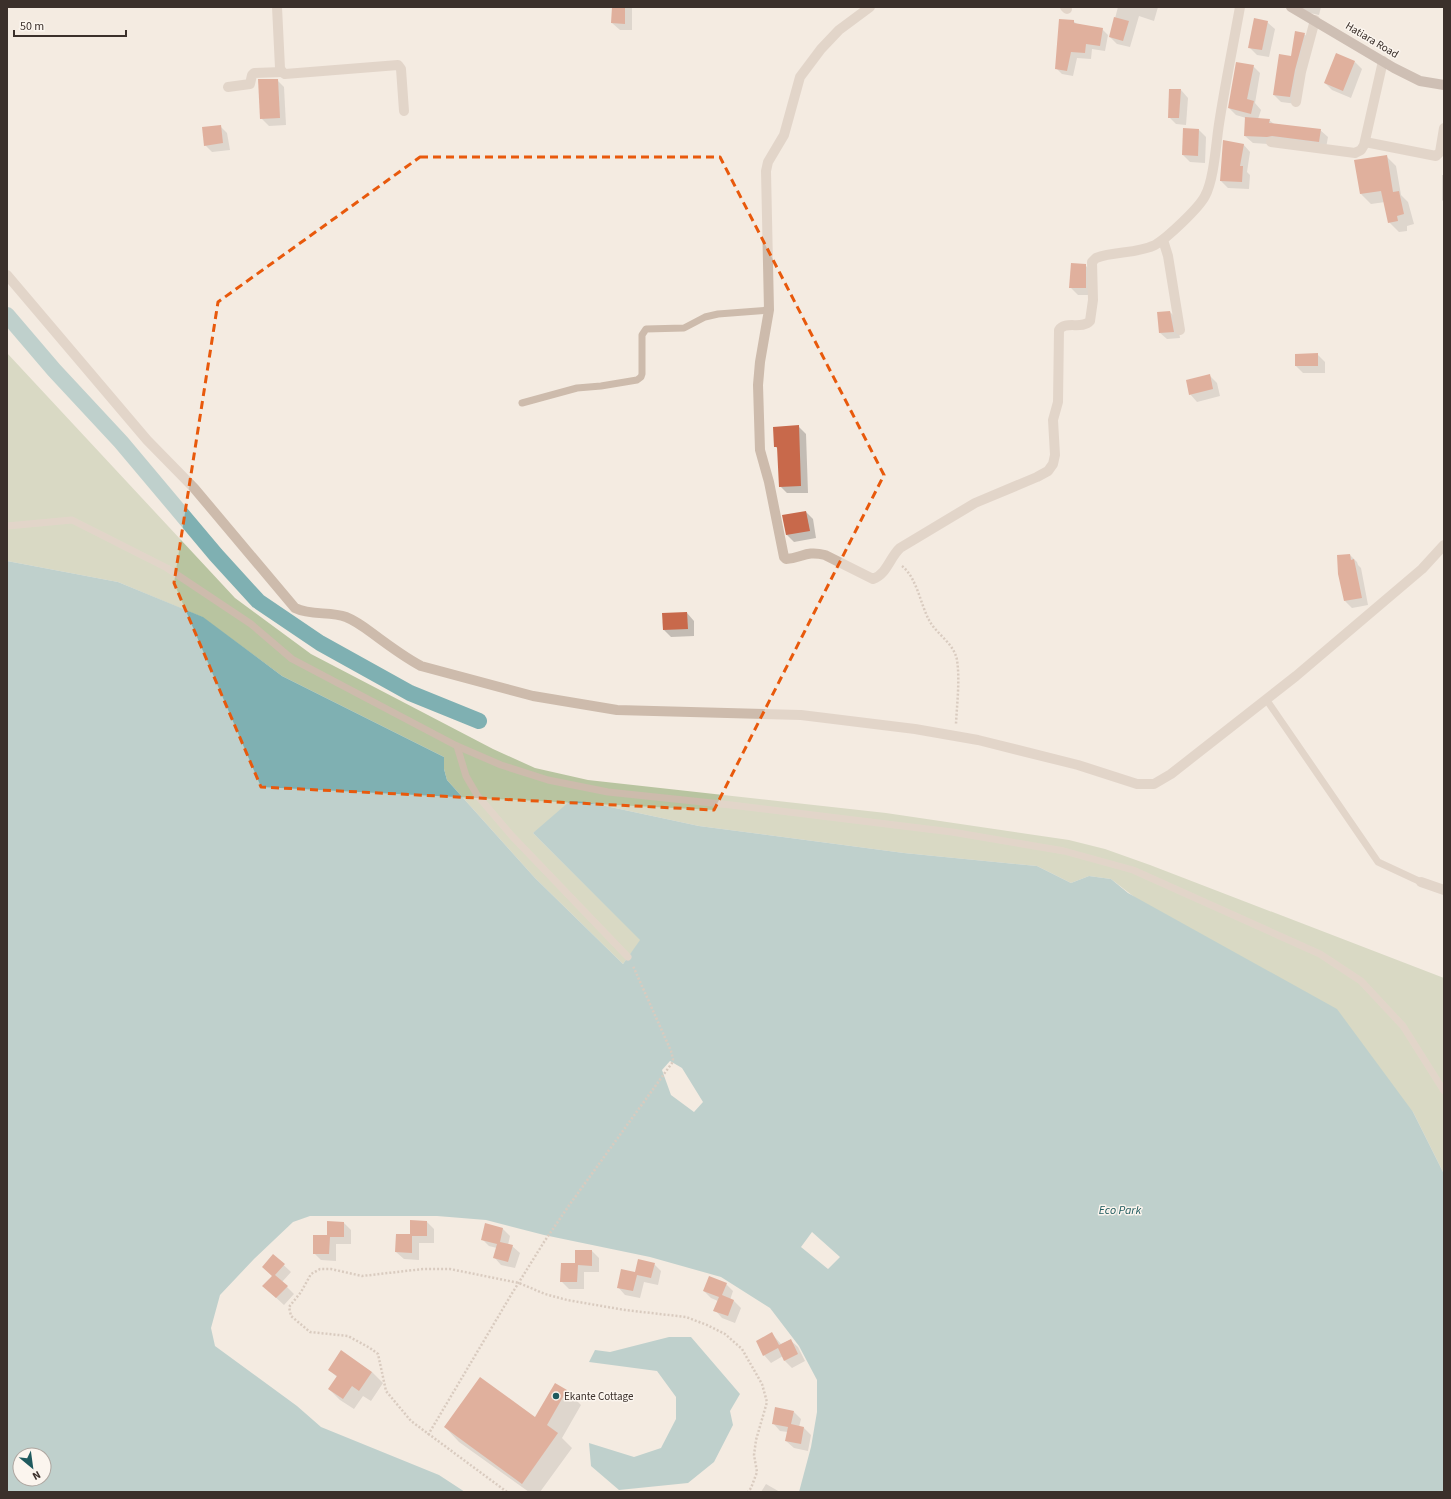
<svg xmlns="http://www.w3.org/2000/svg" width="1451" height="1499" viewBox="0 0 1451 1499" font-family="'Source Sans 3',sans-serif">
  <rect width="100%" height="100%" fill="#f4ebe1"/>
  <path fill="#b8c4a0" d="M7,353L235,598L311,654L493,749L535,768L588,780L886,813L1069,840L1105,849L1150,865L1444,978V1174L1413,1112L1111,879L1089,876L1071,883L1037,866L904,853L699,826L587,802L533,833L641,940L623,964L535,878L447,780L444,769V757L282,676L202,617L118,582L7,561Z"/>
  <g fill="#7fb0b2" fill-rule="evenodd">
    <path d="M7,561L118,582L203,617L282,676L444,757V769L447,780L535,878L623,964L640,940L533,833L570,801L587,802L699,826L904,853L1037,866L1071,883L1089,876L1111,879L1128,893L1337,1009L1413,1112L1444,1174V1492H799L811,1447L817,1412V1380L799,1346L770,1308L721,1277L650,1257L544,1235L486,1220L437,1216H310L293,1222L254,1259L220,1295L211,1328L215,1346L297,1406L321,1427L439,1475L465,1492H7ZM670,1061L682,1068L703,1102L694,1112L671,1095L662,1070ZM812,1232L840,1257L828,1269L801,1247ZM20,1455H44V1479H20Z"/>
    <path d="M669,1337H691L740,1394L730,1411L733,1425L714,1462L688,1483L619,1490L591,1466L589,1443L634,1457L661,1448L676,1419V1397L657,1371L589,1362L595,1350L610,1352Z"/>
  </g>
  <g fill="#0003">
    <path d="M613,7H632V30H620L612,23Z"/>
    <path d="M1118,7H1158L1154,21L1139,16L1130,47L1117,44L1110,37Z"/>
    <path d="M1300,7H1321L1319,15L1310,13Z"/>
    <path d="M1073,21L1077,24L1102,29L1108,35L1105,51L1092,49L1091,59L1077,58L1073,76L1062,74L1056,68Z"/>
    <path d="M1267,22L1275,29L1269,57L1257,55L1249,47Z"/>
    <path d="M1304,34L1312,41L1297,104L1281,102L1274,95Z"/>
    <path d="M1355,62L1362,69L1351,98L1332,90L1325,83Z"/>
    <path d="M1253,66L1260,73L1255,103L1261,110L1258,119L1269,120L1274,124L1320,130L1328,137L1326,148L1253,143L1245,136L1246,118L1236,115L1229,108Z"/>
    <path d="M277,80L284,87L286,125L269,126L261,118Z"/>
    <path d="M1181,90L1188,98L1186,125L1176,124L1169,117Z"/>
    <path d="M220,126L227,133L230,150L212,152L205,145Z"/>
    <path d="M1199,130L1206,137L1205,163L1190,162L1183,155Z"/>
    <path d="M1243,144L1250,152L1247,172L1250,175L1249,189L1228,188L1221,181Z"/>
    <path d="M1386,156L1396,166L1401,195L1408,202L1414,224L1407,226V231L1399,232L1389,222L1385,202L1371,204L1361,194L1355,161Z"/>
    <path d="M1442,175H1444V202L1442,200Z"/>
    <path d="M1085,265L1092,272L1093,295H1078L1070,287Z"/>
    <path d="M1170,312L1177,319L1180,338L1167,339L1159,332Z"/>
    <path d="M1317,354L1325,362V373H1303L1296,366Z"/>
    <path d="M1209,375L1217,383L1220,396L1197,402L1190,394Z"/>
    <path d="M798,426L806,434L808,493H787L780,486L778,449L775,446Z"/>
    <path d="M806,512L813,519L816,538L794,542L787,535L783,516Z"/>
    <path d="M1350,555L1357,562L1358,565L1361,568L1368,605L1352,608L1345,601L1339,574L1338,556Z"/>
    <path d="M687,613L694,621V636L671,637L664,630Z"/>
    <path d="M427,1222L434,1229V1243H419V1260L404,1259L396,1252L397,1235H411Z"/>
    <path d="M344,1223L351,1230V1244H336V1261L321,1260L314,1253L327,1236Z"/>
    <path d="M486,1225L503,1229L510,1236L508,1245L512,1246L520,1253L515,1268L501,1265L494,1257L497,1248L489,1246L482,1239Z"/>
    <path d="M592,1251L599,1258V1272H584V1289H569L561,1281L576,1264Z"/>
    <path d="M273,1255L291,1272L282,1282L294,1294L284,1305L271,1293Z"/>
    <path d="M654,1264L661,1271L658,1285L644,1282L640,1298L625,1295L618,1287L635,1273Z"/>
    <path d="M726,1284L733,1291L730,1300L734,1301L741,1308L735,1323L722,1318L715,1310L718,1301L711,1298L704,1291Z"/>
    <path d="M772,1334L781,1344L790,1340L798,1347L805,1361L792,1368L785,1361L783,1356L771,1363L764,1355Z"/>
    <path d="M329,1370L372,1372L383,1383L371,1401L363,1396L354,1409L340,1400L329,1389L337,1377Z"/>
    <path d="M556,1384L567,1391L581,1405L562,1438L572,1448L540,1492H529L459,1442L445,1427L536,1418Z"/>
    <path d="M794,1412L801,1419L799,1427L804,1428L811,1435L808,1451L794,1448L786,1441L788,1432L780,1431L773,1423Z"/>
    <path d="M766,1484L780,1492H761Z"/>
  </g>
  <g fill="none" stroke-linecap="round" stroke-linejoin="round">
    <path stroke="#7fb0b2" stroke-width="16" d="M7,315L54,370L121,442L216,555L258,601L320,643L410,693L479,721"/>
  </g>
  <g fill="#c8694b">
    <path d="M612,7H625V24L611,23Z"/>
    <path d="M1114,17L1129,21L1123,41L1109,37Z"/>
    <path d="M1254,18L1268,21L1262,50L1248,48Z"/>
    <path d="M1059,19L1074,20V23L1103,28L1100,46L1086,44L1085,53L1071,52L1067,71L1055,69Z"/>
    <path d="M1295,31L1305,33L1295,70L1290,97L1273,95L1279,54L1291,56Z"/>
    <path d="M1336,53L1355,61L1343,91L1324,83Z"/>
    <path d="M1236,62L1254,65L1247,99L1254,101L1251,114L1228,108Z"/>
    <path d="M258,79H278L280,118L260,119Z"/>
    <path d="M1169,89H1181L1179,118H1168Z"/>
    <path d="M1245,117L1270,119L1269,123L1321,129L1319,142L1272,136L1267,137L1244,136Z"/>
    <path d="M221,125L223,143L204,146L202,127Z"/>
    <path d="M1183,128L1199,129L1198,156L1182,155Z"/>
    <path d="M1223,140L1244,144L1240,166H1243L1242,182L1220,181Z"/>
    <path d="M1387,155L1393,192L1399,191L1404,214L1397,216L1398,221L1388,223L1381,191L1360,194L1354,160Z"/>
    <path d="M1071,263L1086,264V288H1069Z"/>
    <path d="M1170,311L1174,332L1159,333L1157,312Z"/>
    <path d="M1318,353V366H1295V354Z"/>
    <path d="M1210,374L1213,389L1189,395L1186,380Z"/>
    <path d="M799,425L801,486L779,487L777,447H774L773,427Z"/>
    <path d="M806,511L810,531L786,535L782,515Z"/>
    <path d="M1350,554L1351,560L1354,559L1362,598L1344,601L1338,574L1337,555Z"/>
    <path d="M687,612L688,629L663,630L662,613Z"/>
    <path d="M410,1220L427,1221V1236H412V1253L395,1252L396,1234H410Z"/>
    <path d="M327,1221L344,1222V1237H330L329,1254H313V1235H327Z"/>
    <path d="M485,1223L503,1228L500,1242L513,1245L508,1262L493,1258L497,1244L481,1240Z"/>
    <path d="M575,1250H592V1266L578,1265L577,1282H560L561,1263H575Z"/>
    <path d="M273,1254L285,1264L275,1275L288,1286L276,1298L262,1286L272,1276L262,1267Z"/>
    <path d="M638,1259L655,1263L651,1278L637,1275L633,1291L617,1288L621,1269L635,1272Z"/>
    <path d="M709,1276L727,1283L722,1295L734,1300L728,1316L713,1311L719,1297L703,1291Z"/>
    <path d="M772,1332L779,1345L791,1339L798,1354L784,1361L778,1348L763,1356L756,1341Z"/>
    <path d="M341,1350L372,1372L359,1391L352,1386L343,1399L328,1389L337,1376L328,1370Z"/>
    <path d="M480,1377L535,1417L555,1383L567,1390L547,1425L558,1433L522,1484L444,1427Z"/>
    <path d="M775,1407L794,1411L791,1424L804,1427L801,1444L785,1441L788,1427L772,1424Z"/>
  </g>
  <g fill="none" stroke-linecap="round" stroke-linejoin="round">
    <g stroke="#b9a596" stroke-width="2.5" stroke-dasharray="2 2" stroke-linecap="butt">
      <path d="M902,566C917,578 920,603 929,620C936,634 954,643 957,660C960,680 957,703 956,724"/>
      <path d="M428,1435L511,1295L544,1242L570,1204L672,1063L673,1059L671,1051L633,966"/>
      <path d="M507,1492L411,1421L386,1391L378,1354L370,1348L348,1336L310,1332L291,1316L289,1307L301,1292L311,1274L320,1269H331L362,1276L423,1269H450L519,1283L545,1294L567,1300L625,1310L686,1317L707,1325L725,1334L742,1349L762,1384L767,1402L756,1440L754,1455L757,1472L751,1488L748,1492"/>
    </g>
    <g stroke="#cdbbac" stroke-width="7">
      <path d="M522,403L577,388L601,386L637,380L641,377L642,374V335L646,329L684,328L705,317L718,314L769,310"/>
      <path d="M7,526L72,520L167,568L251,624L292,659L457,746L501,765L548,780L608,792L731,805L952,832L1064,851L1133,870L1320,954L1361,981L1403,1026L1444,1091"/>
      <path d="M1266,699L1378,862L1421,882"/>
      <path d="M457,746L466,776L477,795L512,836L628,957"/>
    </g>
    <g stroke="#cdbbac" stroke-width="10">
      <path d="M277,7L280,68L282,72L285,74L398,65L401,69L404,111"/>
      <path d="M870,7L839,30L821,49L800,77L784,135L768,162L766,171L769,310L760,362L758,385L760,450L769,482L784,557L786,559C802,558 806,550 825,555L873,579C887,574 890,557 900,548L975,503L1037,477L1048,471L1053,464L1055,455L1053,420L1058,402L1059,330C1065,320 1082,330 1090,321L1093,300L1092,262L1096,258C1115,251 1136,254 1155,245C1167,238 1199,208 1205,196C1214,180 1216,143 1219,124C1225,85 1233,46 1240,7"/>
      <path d="M1065,7L1067,9"/>
      <path d="M228,87L250,84L252,75L254,73L282,72"/>
      <path d="M1296,102L1301,72L1315,20"/>
      <path d="M1271,142L1355,153L1361,150L1364,145L1383,61"/>
      <path d="M1365,142L1436,156L1440,152L1444,128"/>
      <path d="M1163,240L1168,256L1180,330"/>
      <path d="M7,275L147,440L194,488L295,608C311,616 330,611 346,617C356,621 364,627 372,633C388,645 404,657 421,666L533,696L617,710L801,715L915,729L978,740L1078,765L1137,784H1154L1171,774L1296,676L1422,569L1444,545"/>
      <path d="M1421,882L1444,890"/>
    </g>
    <path stroke="#a18a7d" stroke-width="10" d="M1291,7L1394,68L1420,81L1444,85"/>
  </g>
  <path d="M0 0H1451V1499H0ZM420,157H720L884,475L714,810L261,787L174,583L218,302Z" fill="#f4ebe1" fill-opacity=".55" fill-rule="evenodd"/>
  <path fill="none" stroke="#e8590c" stroke-width="3" stroke-dasharray="8 5" stroke-linejoin="round" d="M420,157H720L884,475L714,810L261,787L174,583L218,302Z"/>
  <circle fill="#1f5a5e" stroke="#fbf5ee" stroke-width="1.5" cx="556" cy="1396" r="4"/>
  <g text-anchor="middle" dominant-baseline="central" stroke-width="3" stroke-linejoin="round" paint-order="stroke">
    <g font-size="11" fill="#3b302b" stroke="#fbf5ee">
      <text transform="translate(1372 40) rotate(31)">Hatiara Road</text>
    </g>
    <g font-size="11" fill="#3b302b" stroke="#fbf5ee" text-anchor="start">
      <text x="564" y="1396">Ekante Cottage</text>
    </g>
    <g font-size="12" font-style="italic" fill="#1f5a5e" stroke="#fbf5ee">
      <text x="1120" y="1210">Eco Park</text>
    </g>
  </g>
  <rect width="1451" height="1499" fill="none" stroke="#3b302b" stroke-width="16"/>
  <g transform="translate(32 1467) rotate(151)"><circle r="19" fill="#fbf5ee" stroke="#aea6a0"/>
  <path d="M0-3L7 15L0 10L-7 15Z" fill="#1f5a5e"/>
  <text y="-6" font-size="11" font-weight="bold" text-anchor="middle" fill="#3b302b">N</text>
  </g>
  <path d="M14 30v6h112v-6" fill="none" stroke="#3b302b" stroke-width="2"/>
  <text x="20" y="30" font-size="12" fill="#3b302b" stroke="#fbf5ee" stroke-width="3" paint-order="stroke">50 m</text>
</svg>
